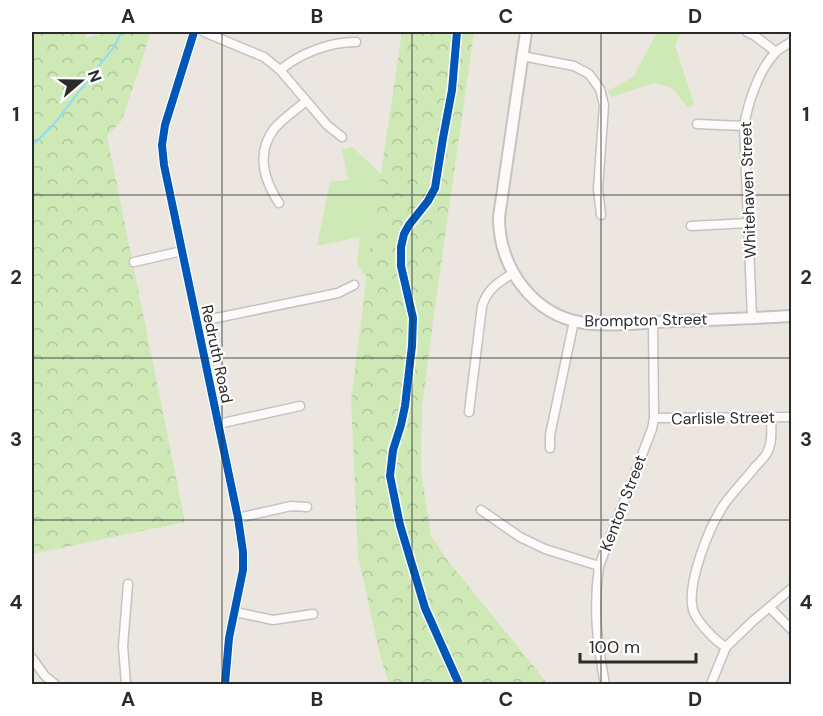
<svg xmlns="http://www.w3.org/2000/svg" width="823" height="716" viewBox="0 0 823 716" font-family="'DM Sans',sans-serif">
  <defs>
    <pattern id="forest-crowns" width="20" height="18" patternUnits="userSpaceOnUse" patternTransform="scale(1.5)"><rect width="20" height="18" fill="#cee9b6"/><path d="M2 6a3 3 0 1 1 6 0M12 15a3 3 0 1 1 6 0" fill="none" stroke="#b1c89d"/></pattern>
  </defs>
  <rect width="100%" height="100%" fill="#ebe6e0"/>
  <g fill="#cee9b6">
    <path d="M657,32H682L675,45L694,104L688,108L672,88L654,83L611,97L608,91L634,76Z"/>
    <path d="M352,147L382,175L372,234L367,278L357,264L360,237L317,246L330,182L348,180L342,149Z"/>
  </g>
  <g fill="url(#forest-crowns)">
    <path d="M32,32H84L86,38L112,32H151L122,120L107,136L185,522L32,554Z"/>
    <path d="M402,32H474L433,321L422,408L421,470L431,536L448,561L548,684H389L380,655L358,556L351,401L372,234Z"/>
  </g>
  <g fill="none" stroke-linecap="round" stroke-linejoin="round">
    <path stroke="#8cdff3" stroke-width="2" d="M32,146L54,124L113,48L122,32"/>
    <defs>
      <g id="minor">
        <path d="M194,32L165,125L162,145L164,165L238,518L243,552V570L229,638L225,684"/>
        <path d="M204,32L264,57L280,70L327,125L342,137"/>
        <path d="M747,32L755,36L776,52"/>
        <path d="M522,56L574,66L589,74L600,89L604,105L598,189L601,215"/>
        <path d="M280,70C301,53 329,42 356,42"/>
        <path d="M697,124L744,126"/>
        <path d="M279,203C264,180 256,153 274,129C283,118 296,110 306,101"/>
        <path d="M691,226L749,223"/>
        <path d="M134,262L182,251"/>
        <path d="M752,318L744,126C748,103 759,69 776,52C780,48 787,45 792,41"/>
        <path d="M197,322L338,293L354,285"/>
        <path d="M469,412L482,306C488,288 498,283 513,273"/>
        <path d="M654,418L792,417"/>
        <path d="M218,424L300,406"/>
        <path d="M550,448V435L574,321"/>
        <path d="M481,510L520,537L545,549L599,566"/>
        <path d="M238,518L291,506L307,507"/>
        <path d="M770,608L792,630"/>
        <path d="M235,612L273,620L313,614"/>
        <path d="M726,647C715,641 697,622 693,610C686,584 709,528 723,506C732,493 745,480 755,467C759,463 764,458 767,453C773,442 771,429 771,417"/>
        <path d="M32,658L45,676L55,684"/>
        <path d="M126,684L123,646L128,584"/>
        <path d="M605,684C597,642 593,609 599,566L652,429L654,418L653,322"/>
        <path d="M711,684L726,647L753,621L792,588"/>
      </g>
      <path id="tertiary" d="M526,32L499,217C499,267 532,315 584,323C614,327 646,322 676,321C715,320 753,318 792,316"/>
    </defs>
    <use href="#minor" stroke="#c4c2c2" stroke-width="11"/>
    <use href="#tertiary" stroke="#c4c2c2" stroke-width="14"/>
    <use href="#minor" stroke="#fcfbfa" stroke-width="8"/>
    <use href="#tertiary" stroke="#fcfbfa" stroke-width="10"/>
    <defs>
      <g id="cycleway">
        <path d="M194,32L165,125L162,145L164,165L238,518L243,552V570L229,638L225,684"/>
        <path d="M457,32L452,90L443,138L435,188L428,201L409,225L404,234L401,247V266L413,318L412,346L405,406L401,425L393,450L390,476L400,525L425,608L459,684"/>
      </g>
    </defs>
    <use href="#cycleway" stroke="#fff" stroke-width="11"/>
    <use href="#cycleway" stroke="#0057b8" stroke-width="8"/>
  </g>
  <path fill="none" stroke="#2b2b2b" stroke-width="1.5" stroke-opacity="0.55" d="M222,32V684M412,32V684M601,32V684M32,195H792M32,358H792M32,520H792"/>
  <g text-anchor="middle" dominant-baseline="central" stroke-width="4.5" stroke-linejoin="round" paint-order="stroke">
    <g font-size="16" fill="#2b2b2b" stroke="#fff">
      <text transform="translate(748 190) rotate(-92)">Whitehaven Street</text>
      <text transform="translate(646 320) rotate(-1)">Brompton Street</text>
      <text transform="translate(217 354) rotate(78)">Redruth Road</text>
      <text transform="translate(723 418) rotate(-1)">Carlisle Street</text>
      <text transform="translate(623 503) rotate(-69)">Kenton Street</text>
    </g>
  </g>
  <rect width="823" height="716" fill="none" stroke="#ffffff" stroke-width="66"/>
  <g transform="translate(81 81) rotate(70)" stroke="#ffffff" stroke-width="4.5" paint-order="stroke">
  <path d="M0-4.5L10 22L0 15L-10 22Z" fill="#2b2b2b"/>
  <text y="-9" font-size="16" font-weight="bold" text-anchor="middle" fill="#2b2b2b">N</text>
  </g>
  <path d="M580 653v9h116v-9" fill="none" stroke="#2b2b2b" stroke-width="3"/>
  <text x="589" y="653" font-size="18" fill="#2b2b2b" stroke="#ffffff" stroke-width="4.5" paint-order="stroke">100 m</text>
  <rect x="33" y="33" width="757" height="650" fill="none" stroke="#2b2b2b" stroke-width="2"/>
  <g font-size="20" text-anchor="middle" font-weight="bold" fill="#2b2b2b">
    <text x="128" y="23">A</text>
    <text x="317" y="23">B</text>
    <text x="506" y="23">C</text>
    <text x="695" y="23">D</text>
    <text x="16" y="121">1</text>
    <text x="806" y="121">1</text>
    <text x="16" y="284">2</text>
    <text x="806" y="284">2</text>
    <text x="16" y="446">3</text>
    <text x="806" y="446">3</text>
    <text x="16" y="609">4</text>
    <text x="806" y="609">4</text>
    <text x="128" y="706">A</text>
    <text x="317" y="706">B</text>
    <text x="506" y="706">C</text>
    <text x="695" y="706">D</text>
  </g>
</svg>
